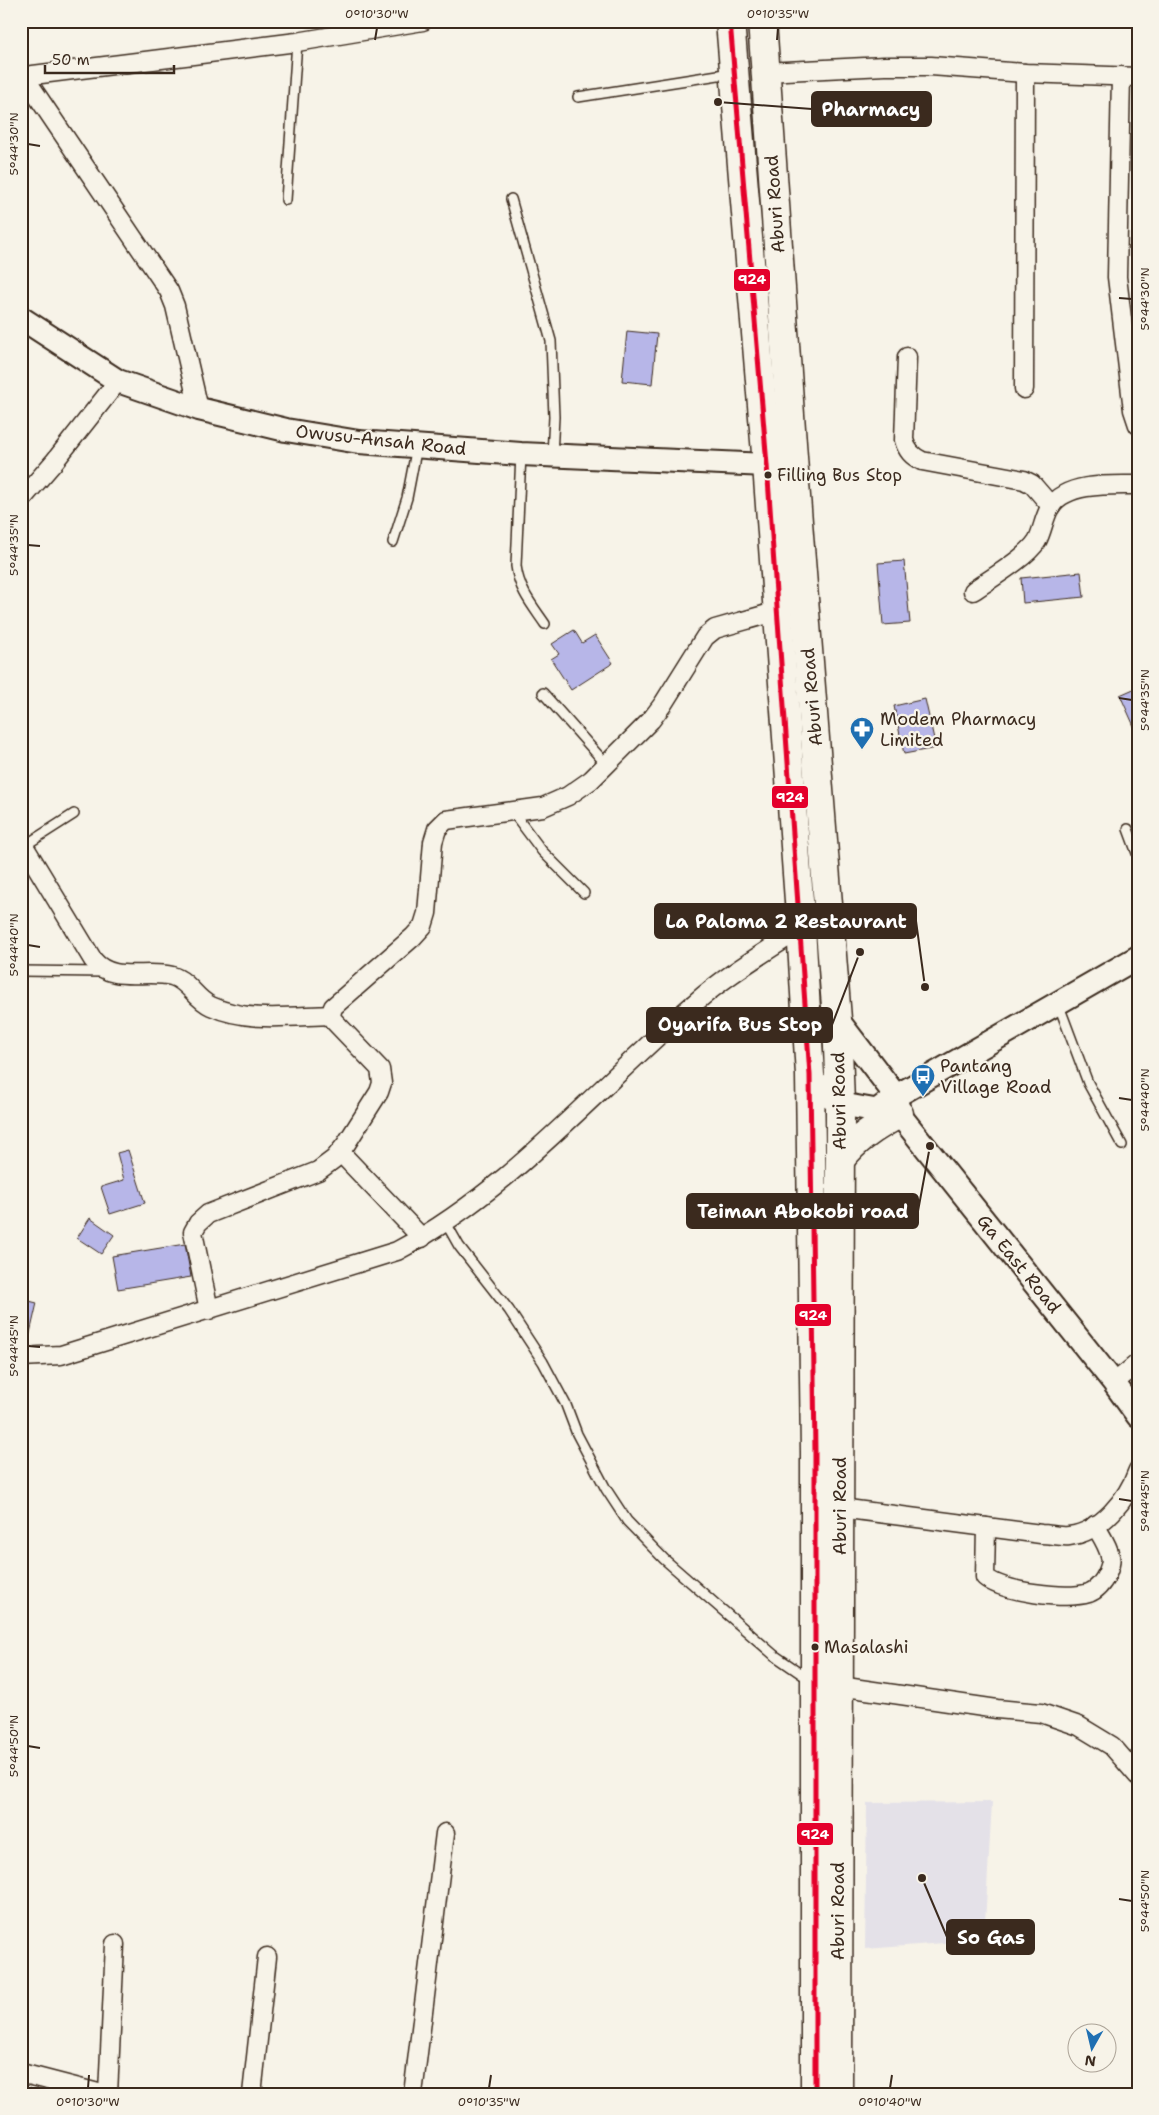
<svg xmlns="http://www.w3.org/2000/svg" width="1159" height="2115" viewBox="0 0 1159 2115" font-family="'Shantell Sans',sans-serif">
  <rect width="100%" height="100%" fill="#f7f3e8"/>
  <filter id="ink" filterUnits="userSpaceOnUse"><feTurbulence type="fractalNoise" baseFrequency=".02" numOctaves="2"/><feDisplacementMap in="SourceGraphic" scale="10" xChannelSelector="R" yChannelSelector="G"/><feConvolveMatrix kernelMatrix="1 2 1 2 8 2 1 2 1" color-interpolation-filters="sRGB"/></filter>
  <g filter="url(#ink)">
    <path fill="#e4e1e8" d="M992,1802L984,1940L865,1949L867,1803Z"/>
    <g fill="#b7b6e8" stroke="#3b2a1e">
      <path d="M627,331L657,334L652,384L622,381Z"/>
      <path d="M904,561L910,623L883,625L878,563Z"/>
      <path d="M1081,572L1084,597L1023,603L1021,578Z"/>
      <path d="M574,630L582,643L595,635L613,663L571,690L551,659L559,654L552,644Z"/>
      <path d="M1138,687V735L1120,695Z"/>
      <path d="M925,699L936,748L904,754L894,706Z"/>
      <path d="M128,1150L145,1203L110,1214L101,1187L124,1180L117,1153Z"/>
      <path d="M90,1218L114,1235L101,1254L77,1238Z"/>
      <path d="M185,1244L191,1277L118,1289L112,1256Z"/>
      <path d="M21,1299L37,1303L27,1346L21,1345Z"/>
    </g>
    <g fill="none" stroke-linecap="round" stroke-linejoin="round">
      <defs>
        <g id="service">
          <path d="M578,97L731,73"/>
          <path d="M511,199L551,341L554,417L552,455"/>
          <path d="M286,200L297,42"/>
          <path d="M521,454L516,566C519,590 532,605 545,624"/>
          <path d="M393,542L407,498L417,446"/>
          <path d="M543,693L606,764"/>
          <path d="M512,811L542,851L584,893"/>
          <path d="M1128,829L1138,856"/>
          <path d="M24,846L74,814"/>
          <path d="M21,971L104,972"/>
          <path d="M1058,1003L1088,1083L1122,1145"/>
          <path d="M446,1223L459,1246L509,1310L543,1362L566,1405L577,1434L606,1489L627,1521L664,1559L774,1655L812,1681"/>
        </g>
        <g id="minor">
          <path d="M21,72L169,291L175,306L199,409"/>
          <path d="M765,72L885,66H931L1025,73L1138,77"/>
          <path d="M25,76L297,42L423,21"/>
          <path d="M1121,76L1117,277L1133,410L1138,425"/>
          <path d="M907,357L904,440C907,451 912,456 922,461L1024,480L1032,484L1051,506"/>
          <path d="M1024,389L1025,73"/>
          <path d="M21,500L54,462L118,381"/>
          <path d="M973,591C990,579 1026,558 1037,541C1043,530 1044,516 1051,506C1067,482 1112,485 1138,485"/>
          <path d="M21,841L93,960C113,984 145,969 172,976C189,981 195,999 211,1006C248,1023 291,1016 331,1015"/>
          <path d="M340,1152L422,1238"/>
          <path d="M209,1310L193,1232L198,1223L208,1214L318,1171L334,1159L346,1144L379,1092L382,1083L380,1069L333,1020L331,1015L333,1007L413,937L423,926L427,913L433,842L437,829L446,820L543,807L568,796L591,780L651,720L663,704L705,637L715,629L778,611"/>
          <path d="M21,1357L61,1355L397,1251C513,1189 597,1087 696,1002C728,974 766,952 801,928"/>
          <path d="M1114,1383L1138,1363"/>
          <path d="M840,1508L1041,1534C1050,1534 1061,1537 1069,1536C1102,1532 1128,1498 1138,1470"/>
          <path d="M986,1527L985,1577C1003,1592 1066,1600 1089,1593C1097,1590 1103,1582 1107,1574C1109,1569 1112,1561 1110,1556C1108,1545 1100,1534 1095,1525"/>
          <path d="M839,1686L997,1709L1041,1713L1079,1726L1112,1746L1138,1776"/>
          <path d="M21,2073L102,2094"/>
          <path d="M108,2094L115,1944"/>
          <path d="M252,2094L267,1957"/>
          <path d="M413,2094L445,1833"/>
        </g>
        <g id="tertiary">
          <path d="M21,318L118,381L199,409L286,430L359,442L521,454L767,465"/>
          <path d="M837,1019L896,1096L899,1114L1114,1383L1138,1416"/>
          <path d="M810,1075L828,1096L840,1104L891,1113"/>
          <path d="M875,1112L896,1096L1138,957"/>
        </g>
        <g id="trunk">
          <path d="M730,21L767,465L801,928L810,1075L815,1452V2094"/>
          <path d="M762,21L794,471L837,1019L840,1104L838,2094"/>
          <path d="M840,1160C855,1139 877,1126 899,1114"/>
        </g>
      </defs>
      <use href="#service" stroke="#3b2a1e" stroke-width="12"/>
      <use href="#minor" stroke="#3b2a1e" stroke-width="21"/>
      <use href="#tertiary" stroke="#3b2a1e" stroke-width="26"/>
      <use href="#trunk" stroke="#3b2a1e" stroke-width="31"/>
      <use href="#service" stroke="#f7f3e8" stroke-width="9"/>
      <use href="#minor" stroke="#f7f3e8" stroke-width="18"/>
      <use href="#tertiary" stroke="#f7f3e8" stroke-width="22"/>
      <use href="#trunk" stroke="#f7f3e8" stroke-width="28"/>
      <defs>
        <path id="bus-1" d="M730,21L767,465L810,1075L815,1452V2094"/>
      </defs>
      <use href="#bus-1" stroke="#f7f3e8" stroke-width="9"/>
      <use href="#bus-1" stroke="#e4002b" stroke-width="5"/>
    </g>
  </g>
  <path fill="none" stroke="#3b2a1e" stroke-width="2" d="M375,40L377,28M777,40L778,28M28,144L40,146M1119,298L1132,299M28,545L40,546M1119,698L1132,700M28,945L40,947M1119,1098L1132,1100M28,1346L40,1347M1119,1499L1132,1501M28,1746L40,1748M1119,1899L1132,1901M88,2088L89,2075M489,2088L491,2075M890,2088L892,2075"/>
  <defs>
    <symbol id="pharmacy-pin" viewBox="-11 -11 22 30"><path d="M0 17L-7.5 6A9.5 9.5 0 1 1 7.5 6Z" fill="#1f6fb2" stroke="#f7f3e8"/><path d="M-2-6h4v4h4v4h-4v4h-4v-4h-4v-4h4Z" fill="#fff"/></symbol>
    <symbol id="bus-pin" viewBox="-11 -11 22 30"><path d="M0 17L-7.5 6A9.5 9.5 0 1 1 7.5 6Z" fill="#1f6fb2" stroke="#f7f3e8"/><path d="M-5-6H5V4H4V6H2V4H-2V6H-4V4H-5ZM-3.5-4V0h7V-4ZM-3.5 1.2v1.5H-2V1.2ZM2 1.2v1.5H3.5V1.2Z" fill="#fff"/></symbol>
  </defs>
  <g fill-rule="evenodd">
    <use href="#pharmacy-pin" x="848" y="715" width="28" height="38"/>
    <use href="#bus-pin" x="909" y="1062" width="28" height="38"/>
  </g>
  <g fill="#3b2a1e" stroke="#f7f3e8" stroke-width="2">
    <circle cx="768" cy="475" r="4.5"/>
    <circle cx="815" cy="1647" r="4.5"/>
  </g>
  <g text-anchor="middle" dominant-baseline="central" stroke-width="4.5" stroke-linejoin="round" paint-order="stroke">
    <g font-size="17" fill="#3b2a1e" stroke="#f7f3e8" text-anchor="start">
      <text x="777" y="475">Filling Bus Stop</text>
      <text x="824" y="1647">Masalashi</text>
    </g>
    <g font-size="18" fill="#3b2a1e" stroke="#f7f3e8">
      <text transform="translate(775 204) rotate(-94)">Aburi Road</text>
      <text transform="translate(381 440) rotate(6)">Owusu-Ansah Road</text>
      <text transform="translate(812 697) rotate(-95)">Aburi Road</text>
      <text transform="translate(839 1101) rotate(-91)">Aburi Road</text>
      <text transform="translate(1019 1264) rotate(51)">Ga East Road</text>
      <text transform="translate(840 1506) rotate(-90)">Aburi Road</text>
      <text transform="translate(838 1911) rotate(-90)">Aburi Road</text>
    </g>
    <g font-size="18" fill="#3b2a1e" stroke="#f7f3e8" text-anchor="start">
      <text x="880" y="719">Modem Pharmacy<tspan x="880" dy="21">Limited</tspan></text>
      <text x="940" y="1066">Pantang<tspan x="940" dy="21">Village Road</tspan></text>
    </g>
  </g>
  <path fill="none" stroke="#3b2a1e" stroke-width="2" d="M718 102L812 109M925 987L916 921M860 952L832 1025M930 1146L918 1211M922 1878L947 1937"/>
  <g fill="#3b2a1e" stroke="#f7f3e8" stroke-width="2">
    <circle cx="718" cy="102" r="5"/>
    <circle cx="925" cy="987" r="5"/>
    <circle cx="860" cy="952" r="5"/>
    <circle cx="930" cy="1146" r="5"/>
    <circle cx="922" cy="1878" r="5"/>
  </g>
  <g fill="#3b2a1e" stroke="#3b2a1e" stroke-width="2">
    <rect x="812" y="92" width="119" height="34" rx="5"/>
    <rect x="655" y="904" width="261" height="34" rx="5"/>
    <rect x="647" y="1008" width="185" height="34" rx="5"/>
    <rect x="687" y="1194" width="231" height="34" rx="5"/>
    <rect x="947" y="1920" width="87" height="34" rx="5"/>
  </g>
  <g font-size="19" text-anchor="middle" font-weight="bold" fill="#fff">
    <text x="871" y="116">Pharmacy</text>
    <text x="786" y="928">La Paloma 2 Restaurant</text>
    <text x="740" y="1031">Oyarifa Bus Stop</text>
    <text x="803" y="1218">Teiman Abokobi road</text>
    <text x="991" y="1944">So Gas</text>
  </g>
  <g stroke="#f7f3e8" stroke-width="2">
    <rect x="733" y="268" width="38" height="24" rx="5" fill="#e4002b"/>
    <rect x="771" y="785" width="38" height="24" rx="5" fill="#e4002b"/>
    <rect x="794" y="1303" width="38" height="24" rx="5" fill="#e4002b"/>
    <rect x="796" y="1822" width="38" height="24" rx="5" fill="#e4002b"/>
  </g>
  <g font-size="14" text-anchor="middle" font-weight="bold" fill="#fff">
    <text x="752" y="284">924</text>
    <text x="790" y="802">924</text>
    <text x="813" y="1320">924</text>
    <text x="815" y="1839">924</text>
  </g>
  <rect width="1159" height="2115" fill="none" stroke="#f7f3e8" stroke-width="55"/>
  <g transform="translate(1092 2048) rotate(188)"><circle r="24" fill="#f7f3e8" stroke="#aca397"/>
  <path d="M0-4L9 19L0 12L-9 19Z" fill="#1f6fb2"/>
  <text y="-8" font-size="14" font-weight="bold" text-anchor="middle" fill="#3b2a1e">N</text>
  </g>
  <path d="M45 65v8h129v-8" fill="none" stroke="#3b2a1e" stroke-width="2.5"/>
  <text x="52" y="65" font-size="15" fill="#3b2a1e" stroke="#f7f3e8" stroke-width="4" paint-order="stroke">50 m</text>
  <rect x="28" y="28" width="1104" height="2060" fill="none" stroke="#3b2a1e" stroke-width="2"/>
  <g font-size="12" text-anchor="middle" fill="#3b2a1e">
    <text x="377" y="18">0°10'30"W</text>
    <text x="778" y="18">0°10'35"W</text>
    <text transform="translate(14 144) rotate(-90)" y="4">5°44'30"N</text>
    <text transform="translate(1145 299) rotate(-90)" y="4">5°44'30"N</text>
    <text transform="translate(14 545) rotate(-90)" y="4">5°44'35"N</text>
    <text transform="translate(1145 700) rotate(-90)" y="4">5°44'35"N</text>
    <text transform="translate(14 945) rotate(-90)" y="4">5°44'40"N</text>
    <text transform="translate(1145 1100) rotate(-90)" y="4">5°44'40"N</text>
    <text transform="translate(14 1346) rotate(-90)" y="4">5°44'45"N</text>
    <text transform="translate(1145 1501) rotate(-90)" y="4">5°44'45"N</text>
    <text transform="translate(14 1746) rotate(-90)" y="4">5°44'50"N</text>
    <text transform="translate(1145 1901) rotate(-90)" y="4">5°44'50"N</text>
    <text x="88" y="2106">0°10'30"W</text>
    <text x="489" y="2106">0°10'35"W</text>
    <text x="890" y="2106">0°10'40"W</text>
  </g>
</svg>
